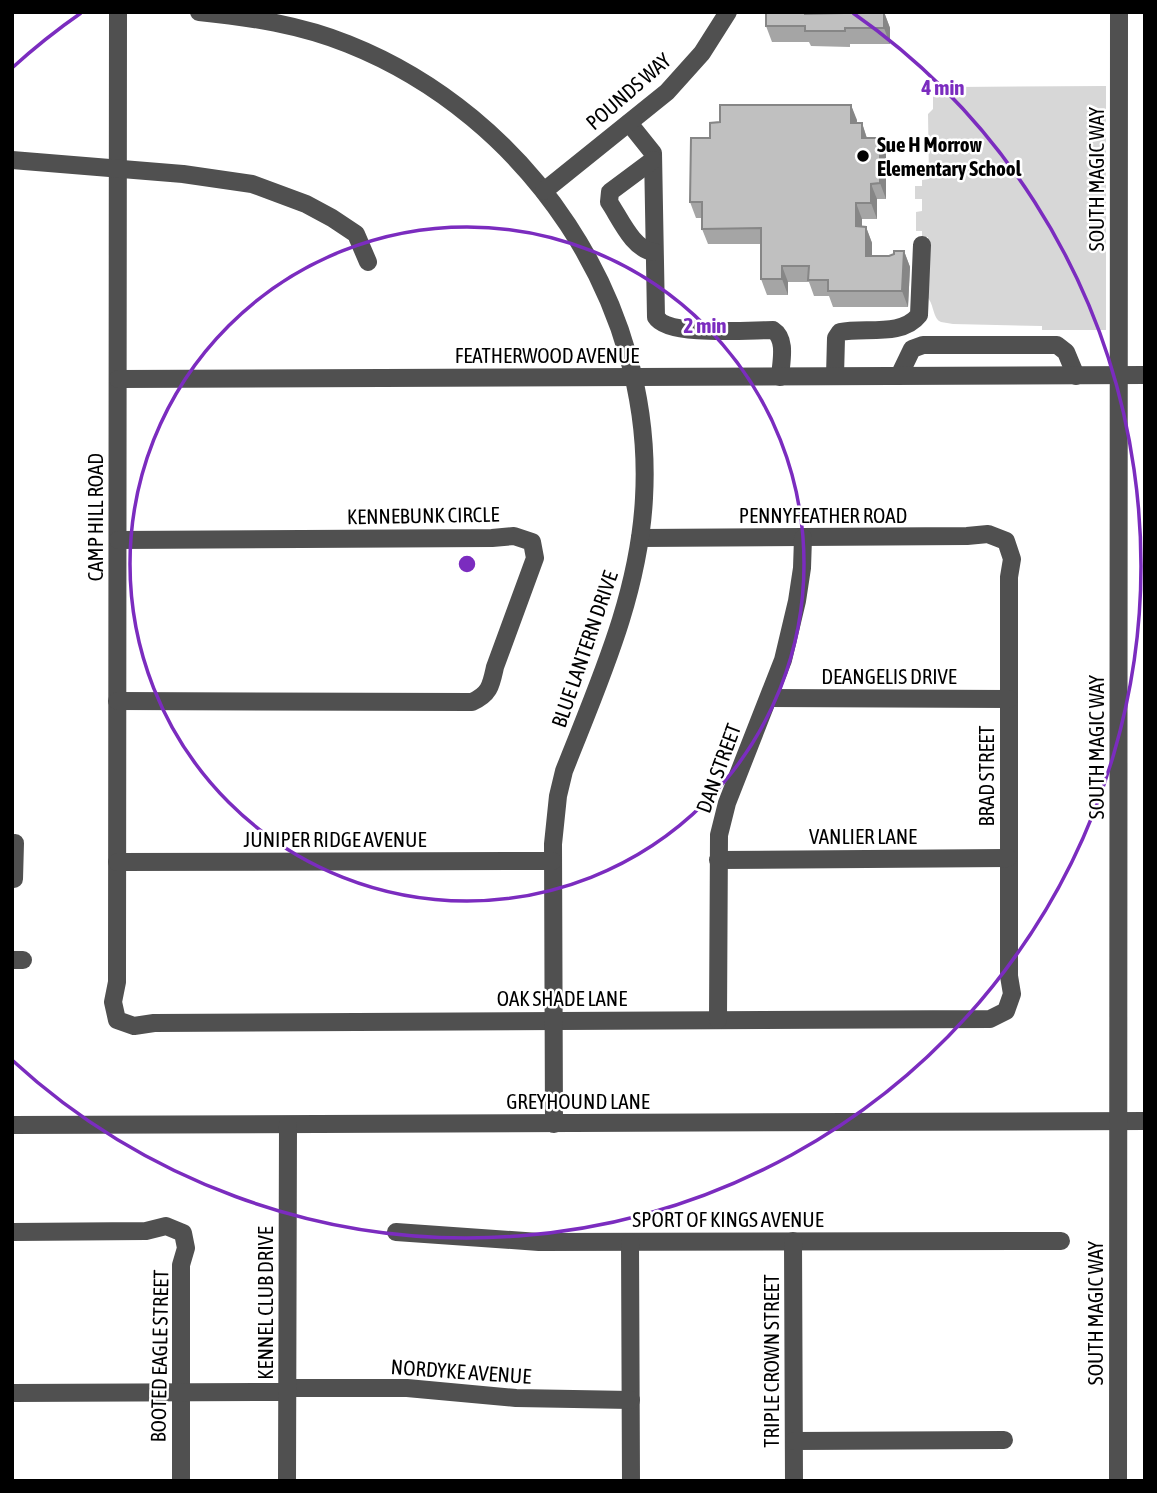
<svg xmlns="http://www.w3.org/2000/svg" width="1157" height="1493" viewBox="0 0 1157 1493" font-family="'Asap Condensed',sans-serif">
  <rect width="100%" height="100%" fill="#fff"/>
  <path fill="#d7d7d7" d="M1106,86V330H1042V326L953,324C949,323 945,323 941,322C933,319 934,305 928,298V237H922V231H916V212L922,211V199H915V186H922V180L929,179L928,114L933,109V97L938,93L950,92L955,87Z"/>
  <g fill="none" stroke-linecap="round" stroke-linejoin="round">
    <g stroke="#505050" stroke-width="18">
      <path d="M118,12L117,982L113,1002L117,1020L134,1026L154,1023L990,1019L1006,1011L1012,994L1009,976V577L1012,559L1006,541L988,534L967,536L640,538"/>
      <path d="M199,12C250,17 301,25 348,44C529,116 655,303 644,498C639,595 599,682 564,771L558,796L553,844L554,1124"/>
      <path d="M629,123L653,153L656,317C668,337 749,330 773,330C787,339 781,362 780,377"/>
      <path d="M12,160L183,174L252,184L306,204L332,218L356,234L368,262"/>
      <path d="M653,160L610,192L609,202C620,218 633,250 654,252"/>
      <path d="M544,191L667,92L702,53L728,12"/>
      <path d="M835,376L836,338L840,332C865,327 902,337 919,315L922,245"/>
      <path d="M899,376L912,349L923,345H1057L1066,352L1076,376"/>
      <path d="M118,379L1145,375"/>
      <path d="M769,698L1009,699"/>
      <path d="M117,701L472,702C490,694 491,685 495,667L535,558L532,542L514,536L492,538L118,540"/>
      <path d="M718,860L1008,858"/>
      <path d="M117,862L553,861"/>
      <path d="M14,879L15,843"/>
      <path d="M12,960H23"/>
      <path d="M718,1020L719,835L727,803L783,660L797,601L802,568L803,538"/>
      <path d="M12,1125L1145,1121"/>
      <path d="M12,1232L146,1231L166,1226L183,1233L186,1248L181,1265V1481"/>
      <path d="M396,1232L539,1242L1061,1241"/>
      <path d="M793,1241L794,1481"/>
      <path d="M630,1242L631,1481"/>
      <path d="M288,1388H407L516,1398L631,1400"/>
      <path d="M12,1393L287,1392"/>
      <path d="M794,1441L1004,1440"/>
      <path d="M287,1481L288,1125"/>
      <path d="M1118,1481L1119,12"/>
    </g>
  </g>
  <g fill="#a5a5a5">
    <path d="M766,12H806L807,14L884,12L890,28V44H850V47L811,46L809,42H772L766,26Z"/>
    <path d="M851,105L857,123H862L867,138L886,154V199H877V219H862V227H866L872,243V256H889L904,251L910,267L908,307H833L829,296H814L809,282H788V295H767L761,279V244H708L702,229V218H696L690,202L710,138L720,122Z"/>
  </g>
  <g fill="#868686">
    <path d="M884,12L890,28V44L884,28Z"/>
    <path d="M851,105L857,120L856,139L851,123Z"/>
    <path d="M862,123L867,139L862,138Z"/>
    <path d="M880,138L886,154V199L880,183Z"/>
    <path d="M871,184L877,199V219L871,203Z"/>
    <path d="M856,203L862,219V242L856,226Z"/>
    <path d="M866,227L872,243V272L866,256Z"/>
    <path d="M904,251L910,267L908,307L902,291Z"/>
    <path d="M782,266L788,282V295L782,279Z"/>
  </g>
  <g fill="#c0c0c0" stroke="#868686" stroke-width="2">
    <path d="M766,12H805V14L884,12V28H845V31H805V26H766Z"/>
    <path d="M720,105H851V123H862V138H880V183L871,184V203H856V226L866,227V256H889L894,254V251H904L902,291H828V280H808L809,266H782V279H761V228L702,229V202H690L691,138H710V123L720,122Z"/>
  </g>
  <g fill="none" stroke="#7b2cbf" stroke-width="3.5">
    <circle cx="467" cy="564" r="337"/>
    <path d="M12 68A673 673 0 0 1 81 13M853 13A673 673 0 1 1 12 1060"/>
  </g>
  <circle fill="#000" stroke="#fff" stroke-width="2.5" cx="863" cy="156" r="7"/>
  <g text-anchor="middle" dominant-baseline="central" stroke-width="5" stroke-linejoin="round" paint-order="stroke">
    <g font-size="21" fill="#000" stroke="#fff">
      <text transform="translate(628 91) rotate(-41)">POUNDS WAY</text>
      <text transform="translate(1096 179) rotate(-90)">SOUTH MAGIC WAY</text>
      <text x="547" y="355">FEATHERWOOD AVENUE</text>
      <text transform="translate(423 515) rotate(-1)">KENNEBUNK CIRCLE</text>
      <text x="823" y="515">PENNYFEATHER ROAD</text>
      <text transform="translate(95 517) rotate(-90)">CAMP HILL ROAD</text>
      <text transform="translate(584 649) rotate(-71)">BLUE LANTERN DRIVE</text>
      <text x="889" y="676">DEANGELIS DRIVE</text>
      <text transform="translate(1096 747) rotate(-90)">SOUTH MAGIC WAY</text>
      <text transform="translate(718 768) rotate(-70)">DAN STREET</text>
      <text transform="translate(986 776) rotate(-90)">BRAD STREET</text>
      <text x="863" y="836">VANLIER LANE</text>
      <text x="335" y="839">JUNIPER RIDGE AVENUE</text>
      <text x="562" y="998">OAK SHADE LANE</text>
      <text x="578" y="1101">GREYHOUND LANE</text>
      <text x="728" y="1219">SPORT OF KINGS AVENUE</text>
      <text transform="translate(265 1303) rotate(-90)">KENNEL CLUB DRIVE</text>
      <text transform="translate(1095 1313) rotate(-90)">SOUTH MAGIC WAY</text>
      <text transform="translate(159 1356) rotate(-89)">BOOTED EAGLE STREET</text>
      <text transform="translate(771 1361) rotate(-90)">TRIPLE CROWN STREET</text>
      <text transform="translate(461 1371) rotate(4)">NORDYKE AVENUE</text>
    </g>
    <g font-size="21" font-weight="bold" fill="#000" stroke="#fff" text-anchor="start">
      <text x="877" y="144">Sue H Morrow<tspan x="877" dy="24">Elementary School</tspan></text>
    </g>
  </g>
  <circle cx="467" cy="564" r="10" fill="#7b2cbf" stroke="#fff" stroke-width="3.5"/>
  <g font-size="21" text-anchor="middle" font-weight="bold" fill="#7b2cbf" stroke="#fff" stroke-width="5" stroke-linejoin="round" paint-order="stroke">
    <text x="943" y="95">4 min</text>
    <text x="705" y="333">2 min</text>
  </g>
  <rect width="1157" height="1493" fill="none" stroke="#000000" stroke-width="28"/>
</svg>
